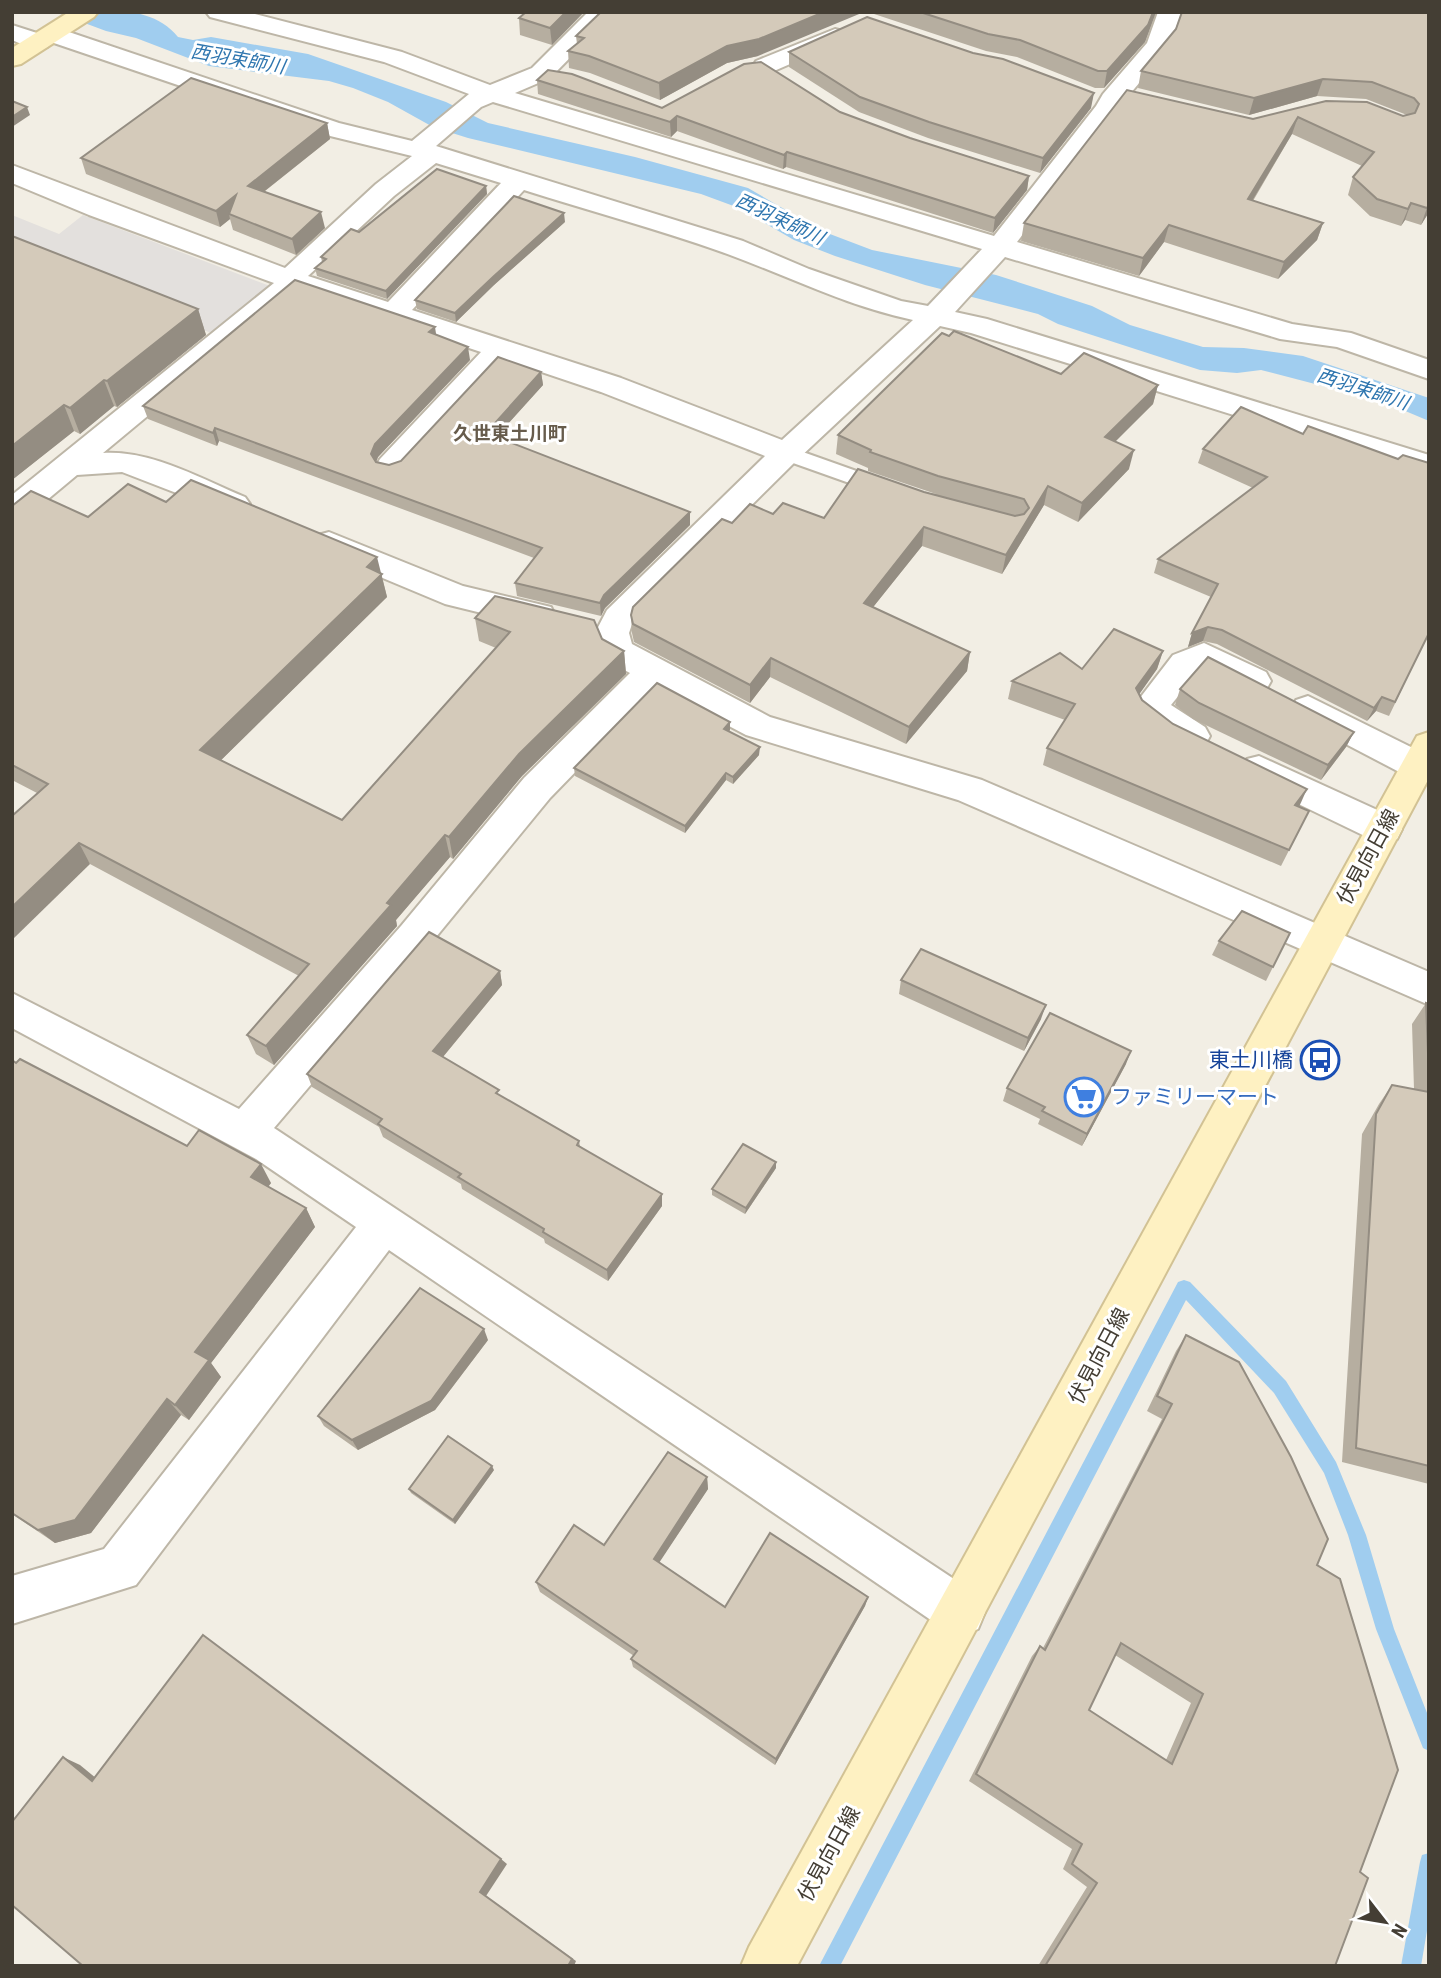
<svg xmlns="http://www.w3.org/2000/svg" width="1441" height="1978" viewBox="0 0 1441 1978" font-family="'Roboto Condensed','Noto Sans JP',sans-serif">
  <rect width="100%" height="100%" fill="#f2eee4"/>
  <path fill="#e3e0dd" d="M12,215L59,234L83,215L270,286L213,334L12,246Z"/>
  <path fill="#a0cdef" d="M55,12C96,12 149,1 178,37L193,40L211,37L308,54L446,102L488,123L635,157L748,188L822,231L872,250L996,275L1092,306L1130,325L1203,347L1244,348L1303,356L1429,398V421L1384,402L1261,370L1237,373L1200,370L1058,324L1038,314L925,285L835,256L794,240L739,208L701,194L468,138L433,127L388,102L353,88L329,81L209,66L136,38L106,31Z"/>
  <g fill="none" stroke-linecap="round" stroke-linejoin="round">
    <g fill="#a0cdef" fill-rule="evenodd">
      <path d="M1184,1280L1190,1282L1286,1381L1336,1462L1366,1535L1394,1629L1429,1718V1751L1423,1748L1376,1629L1348,1535L1324,1473L1274,1393L1186,1300L840,1966H819L1178,1282Z"/>
      <path d="M1429,1853V1919L1421,1966H1401L1420,1862L1422,1855Z"/>
    </g>
    <defs>
      <path id="lane" d="M786,446L893,484L897,489L893,494L886,496L779,458L776,453L779,448Z"/>
      <g id="street">
        <path d="M206,12H247L402,52L490,85L532,68L588,12H615L550,78L515,93L994,236L1096,106L1103,94L1147,43L1158,12H1182L1167,50L1124,101L1017,242L1292,324L1351,333L1429,360V379L1337,347L1280,339L1005,257L955,312L987,319L1429,455V476L971,333L940,326L797,460L632,624L629,633L632,644L770,717L982,780L1429,972V1005L958,800L746,735L657,688L550,798L427,948L274,1128L978,1595L985,1612L978,1629L961,1636L944,1629L389,1250L136,1585L12,1624V1576L104,1549L356,1227L256,1159L12,1028V993L239,1109L401,926L524,778L630,673C607,661 603,659 595,633L607,610L765,456L601,392L506,360L402,473L391,476L380,473L376,466L380,459L481,352L298,291L103,453C152,450 201,479 245,497L250,504L245,511L234,515L223,511L122,472L77,475L23,520L12,523V495L274,283L89,215L12,183V165L285,268L376,184L412,156L322,134L51,42L47,47C35,50 24,45 12,40V25L40,34L44,29L52,27L60,29L339,123L412,141L469,94L384,62L210,17ZM493,102L982,249L928,306L901,301L809,269L743,241L436,146L481,107ZM436,163L501,183L388,302L308,276L394,196ZM524,190C590,211 657,229 722,252C786,275 846,306 913,320L782,440L621,378L412,310Z"/>
        <path d="M835,29L843,31L847,36L843,41L774,71L765,73L756,71L753,66L756,61Z"/>
        <path d="M329,532L463,586L551,607L555,615L551,623L539,627L445,604L318,551L313,543L318,535Z"/>
        <path d="M1204,643L1266,672L1271,681L1266,690L1254,693L1203,670L1197,673L1171,705L1205,727L1210,736L1205,745C1180,753 1145,729 1133,707L1173,655Z"/>
        <path d="M1308,696L1429,756V776L1417,779L1405,775L1296,718L1291,709L1296,700Z"/>
        <path d="M1259,756L1397,819L1402,829L1397,839L1384,843L1371,839L1247,779L1241,769L1247,759Z"/>
      </g>
      <g id="secondary">
        <path d="M69,12H98L94,17L21,64L12,66V48Z"/>
        <path d="M1429,732V778L797,1966H741L749,1947L1417,736Z"/>
      </g>
    </defs>
    <use href="#lane" stroke="#bdb6a7" stroke-width="4"/>
    <use href="#street" stroke="#bdb6a7" stroke-width="4"/>
    <use href="#secondary" stroke="#d2c294" stroke-width="4"/>
    <use href="#lane" fill="#fff" fill-rule="evenodd"/>
    <use href="#street" fill="#fff" fill-rule="evenodd"/>
    <use href="#secondary" fill="#fef1c2" fill-rule="evenodd"/>
  </g>
  <g fill="#b6aea0" fill-rule="evenodd">
    <path d="M523,12H584L552,45L520,35L519,18L525,13Z"/>
    <path d="M868,12H1156L1145,42L1104,88H1095L1017,57L986,51Z"/>
    <path d="M1429,12V212L1421,225L1405,220L1401,226L1370,216L1348,195L1353,177L1362,166L1292,134L1253,201L1323,223L1317,240L1278,279L1164,242L1139,276L1021,241L1024,223L1253,119L1326,101L1403,116L1407,115L1366,99L1317,96L1249,115L1138,88L1141,71L1176,29Z"/>
    <path d="M576,36L758,56L727,63L660,100L590,73L569,68L568,51L577,44Z"/>
    <path d="M789,52L1091,108L1040,173L928,138L859,112L789,67Z"/>
    <path d="M537,80L662,108L840,112L910,138L1029,176L1027,190L993,233L786,167L783,169L677,131L671,137L538,94Z"/>
    <path d="M327,123L330,139L265,191L325,228L296,255L233,230L230,219L220,227L86,174L81,158Z"/>
    <path d="M486,186L487,194L387,299L317,276L315,268L322,262L321,257L359,232Z"/>
    <path d="M565,222L494,285L456,322L417,309L415,300Z"/>
    <path d="M12,236L198,309L206,335L117,407L114,406L80,434L74,431L12,480Z"/>
    <path d="M436,335L470,360L378,457L376,462L389,465L401,461L541,372L543,385L496,437L690,512V525L605,608L601,616L517,596L515,583L534,558L219,441L217,446L148,419L143,406Z"/>
    <path d="M1061,374L1158,385L1153,404L1115,441L1129,469L1078,522L1044,505L1002,574L922,546L873,607L970,652L967,671L906,744L770,677L750,703L634,642L632,633L631,615L732,523L773,514L824,518L924,492L936,494L868,471V468L836,454L838,435Z"/>
    <path d="M1241,407L1429,633L1389,716L1376,711L1367,721L1217,644L1203,641L1188,647L1192,633L1211,597L1154,573L1158,559L1253,488L1198,463L1203,449Z"/>
    <path d="M166,502L381,573L387,597L221,760L342,820L496,648L479,641L475,618L602,639L624,651L626,674L522,776L453,859L450,857L396,920L397,926L274,1065L256,1054L247,1035L299,976L90,864L37,793L12,780V506L88,517Z"/>
    <path d="M1163,651L1157,669L1139,694L1142,700L1173,724L1299,807L1309,811L1281,866L1043,765L1047,748L1065,720L1008,699L1012,681L1082,669Z"/>
    <path d="M1180,689L1354,732L1346,747L1321,780L1193,719L1175,705Z"/>
    <path d="M730,730L729,731L759,755L733,784L726,780L685,833L575,776L574,768Z"/>
    <path d="M1290,933L1266,981L1212,955L1219,941Z"/>
    <path d="M500,971L502,985L443,1057L500,1096L579,1141L580,1146L662,1206L608,1281L545,1243L544,1239L462,1189L461,1184L383,1137L379,1127L312,1087L307,1074Z"/>
    <path d="M901,980L1041,1019L1024,1051L899,994Z"/>
    <path d="M1426,1003L1429,1004V1484L1342,1462L1362,1134L1379,1104L1392,1085L1414,1089L1412,1024Z"/>
    <path d="M12,1060L187,1146L271,1183L268,1187L306,1208L315,1227L211,1363L221,1377L189,1420L181,1415L91,1533L55,1543L12,1514Z"/>
    <path d="M1126,1064L1082,1146L1038,1124L1040,1119L1003,1101L1007,1088Z"/>
    <path d="M776,1168L745,1214L712,1195V1189Z"/>
    <path d="M1186,1335L1317,1565L1360,1872L1335,1966H1038L1087,1887L1063,1869L1072,1849L969,1781L1032,1656L1040,1646L1043,1648L1162,1419L1147,1411L1176,1351ZM1115,1655L1191,1703L1166,1760L1089,1710Z"/>
    <path d="M488,1340L435,1410L358,1450L324,1426L318,1416Z"/>
    <path d="M494,1470L455,1524L411,1493L409,1489Z"/>
    <path d="M707,1477L708,1489L659,1562L725,1607L868,1597L865,1606L775,1765L633,1667L631,1659L634,1656L540,1592L536,1582L604,1545Z"/>
  </g>
  <g fill="#948d82">
    <path d="M566,12H584L552,45L550,28Z"/>
    <path d="M824,12H864L758,56L727,63L660,100L659,83L727,46Z"/>
    <path d="M1153,12H1156L1145,42L1104,88L1107,71Z"/>
    <path d="M1323,79L1317,96L1249,115L1254,98Z"/>
    <path d="M1094,93L1091,108L1040,173L1043,158Z"/>
    <path d="M27,107L30,115L12,127V117Z"/>
    <path d="M677,116V131L671,137L670,122Z"/>
    <path d="M1298,117L1292,134L1243,216L1248,199Z"/>
    <path d="M327,123L330,139L252,201L248,186Z"/>
    <path d="M787,152L786,167L783,169L784,155Z"/>
    <path d="M1029,176L1027,190L993,233L995,218Z"/>
    <path d="M486,186L487,194L387,299L386,291Z"/>
    <path d="M236,195L229,214L230,219L220,227L216,211Z"/>
    <path d="M1411,203L1405,220L1401,226L1408,209Z"/>
    <path d="M1429,205V212L1421,225L1427,208Z"/>
    <path d="M321,212L325,228L296,255L292,239Z"/>
    <path d="M564,213L565,222L494,285L456,322L455,313L493,277Z"/>
    <path d="M1323,223L1317,240L1278,279L1284,262Z"/>
    <path d="M1169,225L1164,242L1139,276L1143,258Z"/>
    <path d="M198,309L206,335L117,407L107,381Z"/>
    <path d="M435,327L437,340L429,332Z"/>
    <path d="M468,347L470,360L378,457L374,467L371,454L375,444Z"/>
    <path d="M541,372L543,385L488,446L486,433Z"/>
    <path d="M104,380L114,406L80,434L70,408Z"/>
    <path d="M1158,385L1153,404L1101,456L1105,437Z"/>
    <path d="M64,405L74,431L12,480V446Z"/>
    <path d="M215,428L219,441L217,446L213,433Z"/>
    <path d="M1134,450L1129,469L1078,522L1082,503Z"/>
    <path d="M1048,486L1044,505L1002,574L1006,555Z"/>
    <path d="M690,512V525L605,608L601,616L600,603L604,595Z"/>
    <path d="M924,527L922,546L862,621L864,603Z"/>
    <path d="M377,557L387,597L209,772L200,750Z"/>
    <path d="M1208,627L1203,641L1188,647L1192,633Z"/>
    <path d="M624,651L626,674L522,776L453,859L449,837L519,754Z"/>
    <path d="M1163,651L1157,669L1131,706L1136,688Z"/>
    <path d="M970,652L967,671L906,744L909,727Z"/>
    <path d="M771,658L770,677L750,703V685Z"/>
    <path d="M1382,697L1376,711L1367,721L1374,708Z"/>
    <path d="M730,722V730L724,737V729Z"/>
    <path d="M1354,732L1346,747L1321,780L1328,765Z"/>
    <path d="M760,747L759,755L733,784V777Z"/>
    <path d="M726,773V780L685,833V826Z"/>
    <path d="M1307,789L1299,807L1295,805Z"/>
    <path d="M445,835L450,857L396,920L397,926L274,1065L266,1046Z"/>
    <path d="M79,843L90,864L12,940V907Z"/>
    <path d="M500,971L502,985L437,1064L433,1051Z"/>
    <path d="M1046,1005L1041,1019L1024,1051L1028,1038Z"/>
    <path d="M1131,1051L1126,1064L1082,1146L1087,1134Z"/>
    <path d="M776,1162V1168L745,1214L746,1208Z"/>
    <path d="M261,1164L271,1183L261,1196L251,1177Z"/>
    <path d="M662,1194V1206L608,1281L607,1270Z"/>
    <path d="M306,1208L315,1227L211,1363L221,1377L189,1420L175,1405L195,1352Z"/>
    <path d="M484,1329L488,1340L435,1410L358,1450L352,1440Z"/>
    <path d="M167,1399L181,1415L91,1533L55,1543L38,1530Z"/>
    <path d="M492,1466L494,1470L455,1524L453,1520Z"/>
    <path d="M707,1477L708,1489L655,1569L654,1559Z"/>
    <path d="M868,1597L865,1606L775,1765L776,1759Z"/>
    <path d="M63,1757L80,1765L108,1788L92,1781Z"/>
    <path d="M501,1859L507,1864L486,1896L576,1961L574,1966H568L480,1892Z"/>
  </g>
  <g fill="#d4caba" stroke="#948d82" stroke-width="2" fill-rule="evenodd">
    <path d="M526,12H566L550,28L519,18Z"/>
    <path d="M601,12H824L759,39L727,46L659,83L589,56L568,51L584,38L576,36Z"/>
    <path d="M920,12H1153L1148,25L1107,71H1098L1020,40L988,34Z"/>
    <path d="M1182,12H1429V205L1427,208L1411,203L1408,209L1377,199L1353,177L1374,152L1298,117L1248,199L1323,223L1284,262L1169,225L1143,258L1024,223L1127,90L1253,119L1326,101L1367,102L1403,116L1415,113L1419,104L1414,98L1372,82L1323,79L1254,98L1141,71L1176,29Z"/>
    <path d="M867,17L973,53L1003,59L1094,93L1043,158L929,122L860,97L789,52Z"/>
    <path d="M761,62L840,112L910,138L1029,176L995,218L787,152L784,155L677,116L670,122L537,80L548,70L572,74L662,108L744,64Z"/>
    <path d="M191,78L327,123L248,186L321,212L292,239L229,214L236,195L216,211L81,158Z"/>
    <path d="M12,101L27,107L12,117Z"/>
    <path d="M437,169L486,186L386,291L315,268L326,259L321,257L351,229L359,232Z"/>
    <path d="M514,196L564,213L493,277L455,313L415,300Z"/>
    <path d="M12,236L198,309L107,381L104,380L70,408L64,405L12,446Z"/>
    <path d="M295,280L435,327L429,332L468,347L375,444L371,454L376,462L389,465L401,461L498,357L541,372L486,433L690,512L604,595L600,603L515,583L542,548L215,428L213,433L143,406Z"/>
    <path d="M954,331L1061,374L1084,353L1158,385L1105,437L1134,450L1082,503L1048,486L1006,555L924,527L864,603L970,652L909,727L771,658L750,685L633,624L631,615L633,607L722,519L732,523L750,504L773,514L783,503L824,518L858,469L924,492L1015,516L1024,514L1029,508L1024,499L938,476L870,452L871,450L838,435L942,333L949,336Z"/>
    <path d="M1241,407L1303,434L1308,426L1398,459L1403,455L1429,463V633L1395,702L1382,697L1374,708L1222,630L1208,627L1192,633L1218,584L1158,559L1267,477L1203,449Z"/>
    <path d="M191,480L377,557L367,567L382,574L200,750L342,820L510,632L475,618L495,596L594,620L602,639L624,651L519,754L449,837L445,835L387,903L391,905L266,1046L247,1035L309,964L79,843L12,907V816L48,784L12,765V506L31,491L88,517L128,484L166,502Z"/>
    <path d="M1114,629L1163,651L1136,688L1142,700L1173,724L1307,789L1295,805L1309,811L1289,850L1047,748L1075,704L1012,681L1060,653L1082,669Z"/>
    <path d="M1208,657L1354,732L1328,765L1199,703L1180,689Z"/>
    <path d="M657,683L730,722L724,729L760,747L733,777L726,773L685,826L574,768Z"/>
    <path d="M1242,911L1290,933L1273,967L1219,941Z"/>
    <path d="M429,932L500,971L433,1051L499,1090L496,1093L579,1141L577,1145L662,1194L607,1270L543,1232L544,1229L458,1177L461,1174L378,1124L382,1119L307,1074Z"/>
    <path d="M921,949L1046,1005L1028,1038L901,980Z"/>
    <path d="M1426,1003L1429,1004V1078Z"/>
    <path d="M1050,1013L1131,1051L1087,1134L1042,1111L1045,1107L1007,1088Z"/>
    <path d="M20,1059L187,1146L199,1130L261,1164L251,1177L306,1208L195,1352L209,1360L175,1405L167,1399L75,1520L38,1530L12,1513V1060L16,1063Z"/>
    <path d="M1392,1085L1429,1092V1466L1356,1448L1376,1114Z"/>
    <path d="M743,1144L776,1162L746,1208L712,1189Z"/>
    <path d="M420,1288L484,1329L431,1401L352,1440L318,1416Z"/>
    <path d="M1186,1335L1239,1362L1291,1457L1328,1539L1317,1565L1340,1579L1398,1770L1360,1872L1368,1878L1335,1966H1045L1097,1883L1072,1864L1082,1844L976,1774L1040,1646L1045,1650L1172,1404L1157,1396ZM1121,1643L1203,1694L1172,1764L1089,1710Z"/>
    <path d="M448,1436L492,1466L453,1520L409,1489Z"/>
    <path d="M668,1452L707,1477L654,1559L725,1607L770,1533L868,1597L776,1759L631,1659L637,1651L536,1582L574,1525L604,1545Z"/>
    <path d="M203,1635L501,1859L480,1892L572,1959L568,1966H83L12,1905V1822L63,1757L92,1781Z"/>
  </g>
  <defs>
    <symbol id="bus-ring" viewBox="-11 -11 22 22"><circle r="9.5" fill="#fff" stroke="#1a4fb4" stroke-width="1.5"/><path d="M-5-6H5V4H4V6H2V4H-2V6H-4V4H-5ZM-3.5-4V0h7V-4ZM-3.5 1.2v1.5H-2V1.2ZM2 1.2v1.5H3.5V1.2Z" fill="#1a4fb4"/></symbol>
    <symbol id="supermarket-ring" viewBox="-11 -11 22 22"><circle r="9.5" fill="#fff" stroke="#3f7fe0" stroke-width="1.5"/><path d="M-6-5.5h2.5l.6 2H6L4.5 2H-2.5L-4.4-4H-6ZM-1.5 3.2a1.3 1.3 0 1 0 .1 0ZM3 3.2a1.3 1.3 0 1 0 .1 0Z" fill="#3f7fe0"/></symbol>
  </defs>
  <g fill-rule="evenodd">
    <use href="#bus-ring" x="1298" y="1038" width="44" height="44"/>
    <use href="#supermarket-ring" x="1062" y="1075" width="44" height="44"/>
  </g>
  <g text-anchor="middle" dominant-baseline="central" stroke-width="6" stroke-linejoin="round" paint-order="stroke">
    <g font-size="19" font-style="italic" fill="#2f76af" stroke="#fff">
      <text transform="translate(238 59) rotate(10)">西羽束師川</text>
      <text transform="translate(780 219) rotate(25)">西羽束師川</text>
      <text transform="translate(1363 389) rotate(18)">西羽束師川</text>
    </g>
    <g font-size="19" font-weight="bold" fill="#675c4c" stroke="#fff">
      <text x="510" y="433">久世東土川町</text>
    </g>
    <g font-size="21" fill="#443e34" stroke="#fff">
      <text transform="translate(1368 857) rotate(-61)">伏見向日線</text>
      <text transform="translate(1099 1356) rotate(-62)">伏見向日線</text>
      <text transform="translate(829 1854) rotate(-61)">伏見向日線</text>
    </g>
    <g font-size="21" fill="#164399" stroke="#fff" text-anchor="end">
      <text x="1293" y="1060">東土川橋</text>
    </g>
    <g font-size="21" fill="#366cbe" stroke="#fff" text-anchor="start">
      <text x="1111" y="1097">ファミリーマート</text>
    </g>
  </g>
  <rect width="1441" height="1978" fill="none" stroke="#443e34" stroke-width="28"/>
  <g transform="translate(1385 1922) rotate(121)" stroke="#ffffff" stroke-width="5" paint-order="stroke">
  <path d="M0-5L12 26L0 18L-12 26Z" fill="#443e34"/>
  <text y="-10" font-size="19" font-weight="bold" text-anchor="middle" fill="#443e34">N</text>
  </g>
</svg>
